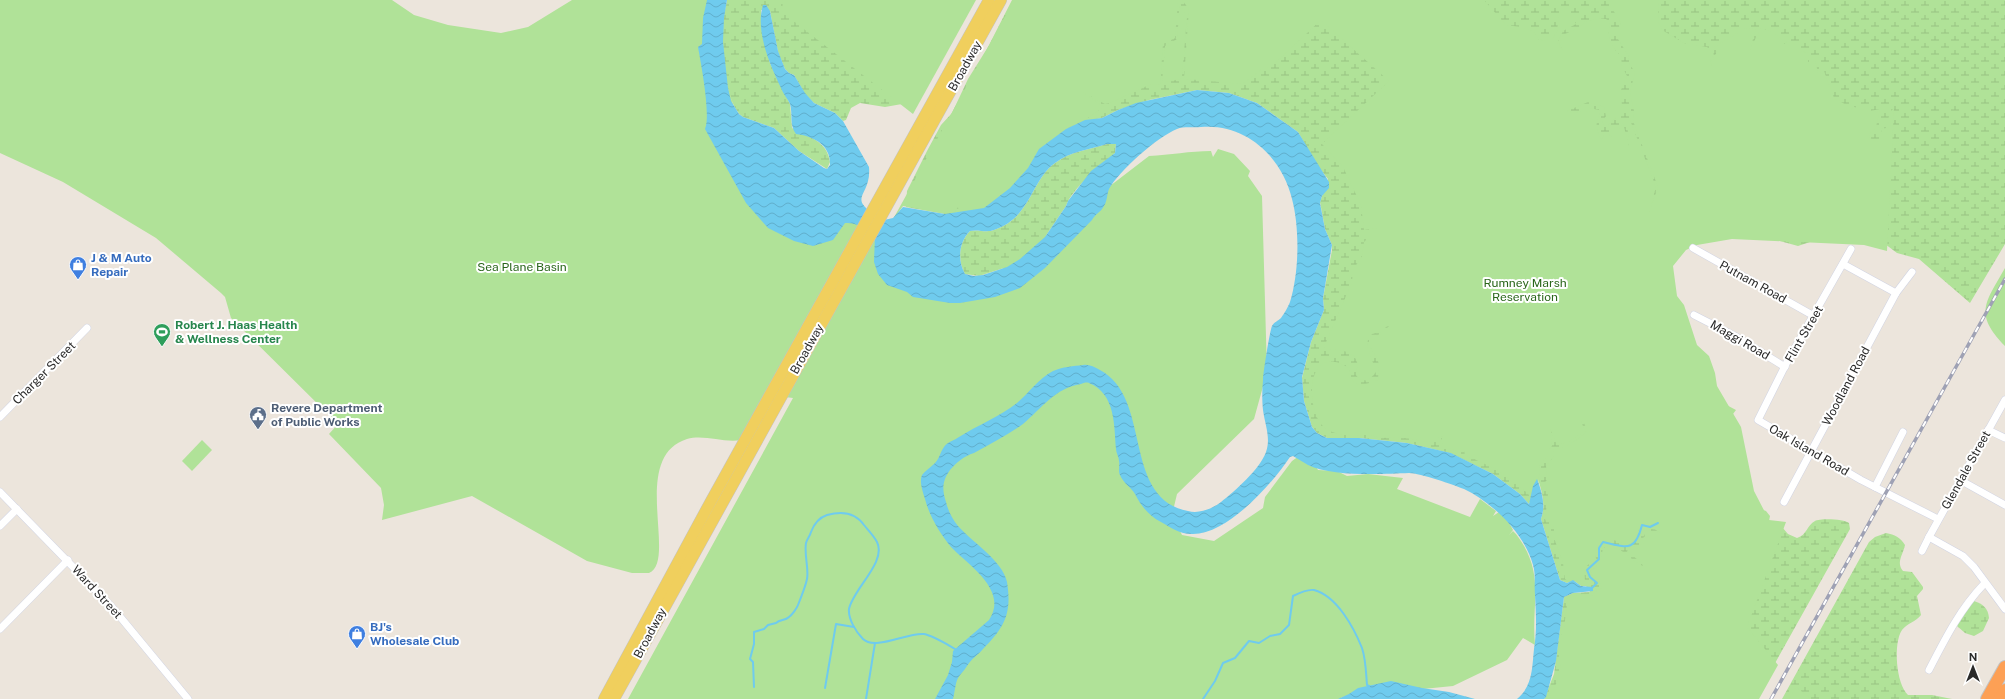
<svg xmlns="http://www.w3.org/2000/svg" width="2005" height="699" viewBox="0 0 2005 699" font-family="'Public Sans',sans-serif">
  <defs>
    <pattern id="wetland-marsh" width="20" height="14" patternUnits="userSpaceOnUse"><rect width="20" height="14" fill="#b0e298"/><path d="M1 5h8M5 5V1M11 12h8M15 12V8" fill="none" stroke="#98c283"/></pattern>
    <pattern id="water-waves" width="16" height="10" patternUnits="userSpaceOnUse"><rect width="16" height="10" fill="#6fcbee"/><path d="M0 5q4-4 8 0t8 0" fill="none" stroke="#60aecc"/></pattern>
  </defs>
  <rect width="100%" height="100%" fill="#ece5dc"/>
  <g fill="url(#wetland-marsh)">
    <path d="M727,0H961L902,104L885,107L860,103L851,108L846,120L843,121L835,113L814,103L805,94L794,75L789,73L785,69L778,52L770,11L761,10L763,35L770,63L790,104L792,128C809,137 827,141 830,162L827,169L799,151L774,128L743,117C726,106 722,54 722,34C722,22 725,11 727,0Z"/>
    <path d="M1012,0H2005V244L1970,303L1919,259L1897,253L1877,238L1819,239L1798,246L1710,222L1665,270L1719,401L1736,410L1733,414L1755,507L1766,511L1770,516L1769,521L1782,527L1788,534L1797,538C1807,535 1807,525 1815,521C1820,518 1845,519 1849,523L1850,529L1755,699H1544L1554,674L1564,597L1573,593L1590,592L1586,586H1581L1573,580L1567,583L1560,580L1541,519C1546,505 1542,492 1538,479L1529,504L1520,494L1493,474L1450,453L1407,443L1359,438H1327L1317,433L1312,427L1304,401L1302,378L1311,342L1324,310L1323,298L1332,250V245L1325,229L1320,202L1328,179L1317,165L1298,132L1257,103L1229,93L1197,90L1149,100L1118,110L1102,118L1077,123L973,211L945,214L906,207L907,191L927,151L941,125L952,113L968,79L988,47Z"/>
    <path d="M1107,144H1116L1115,153C1100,167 1073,187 1066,206L1045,237L1007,267L979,276L965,274C957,260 959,242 970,231C978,229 986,233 994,230C1031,218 1031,180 1055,163C1071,151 1089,150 1107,144Z"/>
    <path d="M1886,533C1895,535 1900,537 1905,545C1903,555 1896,562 1903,571L1912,572L1923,587V589L1917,596L1921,615C1916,622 1907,623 1902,630C1893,643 1896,684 1908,695H1932L1952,699H1782L1869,542L1875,537Z"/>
    <path d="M1974,601C1983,604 1988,608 1989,618L1983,631L1974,636L1965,633L1957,626L1970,602Z"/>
  </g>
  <g fill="#b0e298">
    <path d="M0,0H392L414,15L448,25L501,33L528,27L572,0H709L715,46L742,133L888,230L899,271L985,282L1149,156C1170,155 1190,151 1211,151L1213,157L1218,149L1234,154L1250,171L1248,176L1262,196L1267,372L1254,419L1177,494L1172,515L1182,535L1214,541L1263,508L1265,497L1292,461L1299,456L1315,465L1318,470L1337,471L1347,476L1368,474L1403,478L1397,489L1470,517L1480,499L1496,511L1493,516L1499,512L1506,517L1513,530L1509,535L1513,531L1516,534C1546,573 1531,601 1535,645L1523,638L1507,660L1453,686L1342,697L1340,699H628L793,398L785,397L741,440C723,443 704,434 687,439C629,457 678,561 649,573H632L587,561L472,496L382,520L384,505L381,488L329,434L338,424L231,318L225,297L221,293L156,238L63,182L0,153Z"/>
    <path d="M783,0H976L913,114L782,12Z"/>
    <path d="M1014,0H1178L1175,38L1163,44L1160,84L1149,85L1110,103L1105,104L1081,91L1104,107L1073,128L992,209L959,213L958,207L953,215L903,206L892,221Z"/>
    <path d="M1182,0H1484L1506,25L1520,27L1533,31L1538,39L1545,41L1553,38L1557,31L1559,14L1566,10L1572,16L1576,24L1563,31L1557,44L1563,51L1559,44L1565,34L1579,28L1584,22C1592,21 1598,17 1606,19L1610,23C1607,37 1610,46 1621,56L1622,66L1627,76L1621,90L1622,108L1618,116L1606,127L1602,122L1606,116L1604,107L1588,102L1567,111L1574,113L1581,111L1585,113L1590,108L1599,110L1600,115C1594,121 1597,134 1602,140L1604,133H1607L1612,137L1615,129H1619L1623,123L1629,146L1627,122L1630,120L1656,187L1649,212L1658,187L1633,121L1634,111L1630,93L1635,72L1630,65L1628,55L1618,39L1617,33L1621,23L1613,10V0H1659L1658,21L1662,30L1684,43L1707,47L1714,54L1710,60L1712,67L1714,63L1711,61L1717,52L1714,47L1744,29L1756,28L1750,50L1760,29C1767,27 1783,37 1784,44L1788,41L1795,45L1799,53L1801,51L1808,53V66L1815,59L1818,73L1824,71L1834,98L1848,106L1850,110L1854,107L1870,111L1880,109L1876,127L1869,135L1870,138L1875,141L1882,137L1881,129L1886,128L1890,112L1894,108L1887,251L1864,245L1732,239L1697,245L1686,250L1673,266L1677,296L1684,305L1697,345L1709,356L1715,373L1717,386L1741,427L1754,491L1769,520L1786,522L1747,627L1778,665L1759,699H1548L1557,682L1561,664V635L1564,627L1568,598L1580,594L1595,596L1593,593L1602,588L1597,577L1593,576L1590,571C1600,566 1601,558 1603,548C1618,541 1630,561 1643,566L1641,562L1627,552L1628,549L1644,543L1642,539L1645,536L1643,532L1644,530L1660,533L1656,530L1650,528L1657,523L1648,526L1642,524L1638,532V539C1629,550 1622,541 1612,540C1601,539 1595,550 1596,559C1581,569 1585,568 1585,583L1580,580L1569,582L1565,579L1563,563L1554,538V527L1551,526L1549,521H1546L1545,519L1548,494L1551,491H1547L1545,482L1552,475H1547L1546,466L1554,456L1553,452L1554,449C1563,449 1583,438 1587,430L1582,419L1581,421L1585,431L1568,442L1557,445L1550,429L1552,446L1549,450V456L1540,463L1537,500H1534L1525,491L1496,469L1465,455L1464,451L1458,452L1451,449V442L1439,444L1444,434C1428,448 1419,438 1402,438C1395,437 1388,438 1381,438C1377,438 1373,435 1369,435C1355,435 1337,437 1325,428C1305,414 1304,339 1349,368C1351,391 1363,385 1378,380C1378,373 1380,367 1378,361C1377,355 1370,351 1370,344L1374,336L1381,334L1390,325L1386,327L1381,332L1372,334L1368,340L1367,345L1376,372L1368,381L1359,379L1356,375C1356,371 1358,366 1357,362C1355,352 1337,348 1329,350L1324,347L1352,282L1353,270L1362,256L1364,242L1378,228L1364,230L1361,205L1343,167L1322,144L1389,81L1321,20L1273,65L1262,69L1242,84L1186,79L1184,78L1189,9Z"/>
    <path d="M1180,4L1187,17L1182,76L1180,79L1162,83L1165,46L1177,39Z"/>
    <path d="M2005,268V346C1973,313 1986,302 2005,268Z"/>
    <path d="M202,440L212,450L192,471L182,461Z"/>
    <path d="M1796,687L1811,699H1789Z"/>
  </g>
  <g fill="url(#water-waves)" fill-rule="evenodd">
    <path d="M707,0H727L724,18L723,42L728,88L731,101L739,114L743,117L774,128L799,151L824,168L827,169L830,165C831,145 813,136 796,134C789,125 793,114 790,104C788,99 783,94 781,88C770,65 755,31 763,5H766L770,11L778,51L785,69L789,73L794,75L805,93L814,103L835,113L843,121L869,167C872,199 842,196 884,220L893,218L903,207L945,214L984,208L1010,188L1028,168L1039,149L1066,129L1085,120L1102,118L1118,110L1136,103L1197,90L1229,93L1257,103L1298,132L1329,182V188L1322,196L1320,203L1325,229L1332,245L1323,298L1324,310L1311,342L1302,377L1304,401L1312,427L1317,433L1327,438H1359L1407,443L1451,453L1493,474L1520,494L1529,504L1533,486L1537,479C1542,492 1546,505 1541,519L1560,580L1567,583L1573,580L1581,586L1593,587V591L1573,593L1564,597L1556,661L1546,697L1544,699H1517C1533,686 1532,667 1534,649C1537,631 1536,614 1535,595C1534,585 1536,575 1533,565C1525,534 1492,502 1464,489C1454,485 1420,473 1409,473C1383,474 1332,477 1308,465C1303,462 1298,459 1293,456L1290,457C1272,484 1227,535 1192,534C1179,534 1172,528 1161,522C1149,516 1141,506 1135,494C1131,487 1123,483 1120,475C1118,471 1120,465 1119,461C1119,457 1116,453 1116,449C1114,426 1116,394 1089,383C1087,382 1083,383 1081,384C1055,388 1042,408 1023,424C1008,435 990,444 974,453C964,456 956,463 950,470C942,481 942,490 946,502C948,510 952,519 958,526C971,541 1003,561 1007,582C1012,613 1005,627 983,649C976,657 973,657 967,666C964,671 960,674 958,678C955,684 955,692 953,699H935L948,675L952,662L953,651L989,620C1009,590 968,565 951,547C940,534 929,515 925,499C923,492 919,482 922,475C925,471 931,467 935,463C940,458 940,452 944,447C947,442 955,440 959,437C978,425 999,417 1017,403C1029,393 1038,379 1053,371C1062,367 1074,366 1083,365C1089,364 1094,367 1100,370C1153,398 1121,498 1188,511C1199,514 1212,509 1221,502C1235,491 1260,469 1266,452C1271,438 1265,425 1263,410C1262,401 1262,390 1263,380C1263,373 1270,330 1272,326C1274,322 1278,321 1281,318C1284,314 1288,307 1290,302C1299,273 1300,229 1292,199C1282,157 1246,123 1201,127C1193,128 1184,126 1177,129C1157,137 1119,171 1109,189C1107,194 1107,202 1104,206C1101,212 1095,214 1092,220L1045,268L1020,288L995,297L960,303H950L913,297L907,292L887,285L878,274L874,262L875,236C866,229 857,222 845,223L833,240L813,246L794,241L768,228L746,203L705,129C711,115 701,64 698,47L702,44L703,18ZM1107,144H1116L1115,153L1091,171L1068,201L1066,206L1045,237L1020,259L1007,267L983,275L974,276L965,274C957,260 959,242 970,231C978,229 986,233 994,230C1031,218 1031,180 1055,163C1071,151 1089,150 1107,144Z"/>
    <path d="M1391,681L1422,688L1449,692L1475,699H1338L1349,694L1358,688Z"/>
  </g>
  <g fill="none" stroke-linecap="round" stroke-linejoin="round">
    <g stroke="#6fcbee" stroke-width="2">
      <path d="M1592,588L1597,583L1590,577L1587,570L1599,559V548L1603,542C1626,547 1635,553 1642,525L1650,527L1658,523"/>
      <path d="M754,687L753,662L750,659L754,644V632L764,629L768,625L776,623C780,619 785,621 789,617C792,615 797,608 798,605C800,600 806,584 807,579C809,568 804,555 806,543C807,539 810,536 811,532C814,524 818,518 827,515C841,511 855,512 864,525C868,530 874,536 877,542C887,562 853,589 849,609C848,619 856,632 863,639C875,651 908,632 924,634C934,636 948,645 957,650"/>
      <path d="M825,688L836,624L854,627"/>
      <path d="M866,699L875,643"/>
      <path d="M1203,699L1215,681L1223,663L1235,658L1249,641L1259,643L1270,636L1280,634L1289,625L1293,596C1299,593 1307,589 1314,590C1337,596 1354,628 1362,648C1366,660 1366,674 1367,685L1369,686"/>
    </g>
    <defs>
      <g id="street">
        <path d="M1693,248L1814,316"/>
        <path d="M1851,249L1787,362L1758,420L1861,480L1938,519"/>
        <path d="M1843,264L1896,293"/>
        <path d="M1694,315L1735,336L1785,367"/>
        <path d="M2005,400L1929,537L1963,556L1974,567L2005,609"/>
        <path d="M0,417L87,328"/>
        <path d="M1988,430L2005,438"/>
        <path d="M1960,480L2005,505"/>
        <path d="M1875,487L1903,432"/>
        <path d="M0,492L112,607L188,699"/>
        <path d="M1784,502L1896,293L1912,272"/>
        <path d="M0,526L17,509"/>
        <path d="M1922,551L1929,537"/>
        <path d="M0,629L68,560"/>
        <path d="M1929,670C1945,639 1960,609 1984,584"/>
      </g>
      <g id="primary">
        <path d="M604,699L711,501L989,0"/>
        <path d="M614,699L1001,0"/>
      </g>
      <g id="highway">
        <path d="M1987,699L2005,667"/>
        <path d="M2000,699L2005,690"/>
      </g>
    </defs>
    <use href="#street" stroke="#d1d4e3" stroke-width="8"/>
    <use href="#primary" stroke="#c3c3c3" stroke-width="12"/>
    <use href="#highway" stroke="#c3c3c3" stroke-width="14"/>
    <use href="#street" stroke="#fff" stroke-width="7"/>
    <use href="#primary" stroke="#f0cf5d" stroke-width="11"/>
    <use href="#highway" stroke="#fda055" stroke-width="12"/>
    <defs>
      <path id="rail" d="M1771,699L2005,279"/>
    </defs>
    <use href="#rail" stroke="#9ea1b4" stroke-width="3.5"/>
    <use href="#rail" stroke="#fff" stroke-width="2" stroke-dasharray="6" stroke-linecap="butt"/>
  </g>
  <defs>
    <symbol id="shop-pin" viewBox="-11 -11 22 30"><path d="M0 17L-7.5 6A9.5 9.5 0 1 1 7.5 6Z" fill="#3f7fe0" stroke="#fff"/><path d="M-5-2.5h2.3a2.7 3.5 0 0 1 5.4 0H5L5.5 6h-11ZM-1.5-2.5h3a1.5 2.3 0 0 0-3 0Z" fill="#fff"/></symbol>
    <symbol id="stadium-pin" viewBox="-11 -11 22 30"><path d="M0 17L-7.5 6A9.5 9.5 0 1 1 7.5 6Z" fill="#2e9e5b" stroke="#fff"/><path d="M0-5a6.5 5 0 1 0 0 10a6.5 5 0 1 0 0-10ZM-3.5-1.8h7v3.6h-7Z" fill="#fff"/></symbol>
    <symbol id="civic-pin" viewBox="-11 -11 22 30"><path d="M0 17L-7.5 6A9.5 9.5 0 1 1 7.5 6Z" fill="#5c6f8a" stroke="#fff"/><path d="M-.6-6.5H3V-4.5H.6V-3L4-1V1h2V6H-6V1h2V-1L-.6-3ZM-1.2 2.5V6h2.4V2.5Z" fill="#fff"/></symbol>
  </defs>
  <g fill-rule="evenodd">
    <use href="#shop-pin" x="68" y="255" width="20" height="27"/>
    <use href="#stadium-pin" x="152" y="322" width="20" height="27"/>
    <use href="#civic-pin" x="248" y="405" width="20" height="27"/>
    <use href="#shop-pin" x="347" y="624" width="20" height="27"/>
  </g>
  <g text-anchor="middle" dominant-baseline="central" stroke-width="4" stroke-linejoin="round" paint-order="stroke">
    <g font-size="12" fill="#2a2a2a" stroke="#fff">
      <text transform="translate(965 66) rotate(-61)">Broadway</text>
      <text transform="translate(1753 282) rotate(29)">Putnam Road</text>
      <text transform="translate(1804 334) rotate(-60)">Flint Street</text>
      <text transform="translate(1740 340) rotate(30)">Maggi Road</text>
      <text transform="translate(807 349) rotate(-61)">Broadway</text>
      <text transform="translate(44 373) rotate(-45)">Charger Street</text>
      <text transform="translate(1846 386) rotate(-62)">Woodland Road</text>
      <text transform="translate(1809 450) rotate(30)">Oak Island Road</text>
      <text transform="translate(1966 470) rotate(-61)">Glendale Street</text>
      <text transform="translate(97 592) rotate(47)">Ward Street</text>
      <text transform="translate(650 633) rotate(-62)">Broadway</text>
    </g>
    <g font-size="12" font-weight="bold" fill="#366cbe" stroke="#fff" text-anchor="start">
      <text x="91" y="258">J &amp; M Auto<tspan x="91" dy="14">Repair</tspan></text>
      <text x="370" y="627">BJ's<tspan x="370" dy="14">Wholesale Club</tspan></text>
    </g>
    <g font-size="12" fill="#29661a" stroke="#fff">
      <text x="522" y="267">Sea Plane Basin</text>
      <text x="1525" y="283">Rumney Marsh<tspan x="1525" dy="14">Reservation</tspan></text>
    </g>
    <g font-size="12" font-weight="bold" fill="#27864d" stroke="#fff" text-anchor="start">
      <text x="175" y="325">Robert J. Haas Health<tspan x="175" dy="14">&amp; Wellness Center</tspan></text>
    </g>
    <g font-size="12" font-weight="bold" fill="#4e5e75" stroke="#fff" text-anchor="start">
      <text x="271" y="408">Revere Department<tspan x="271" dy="14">of Public Works</tspan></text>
    </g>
  </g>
  <g transform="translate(1973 667)" stroke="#ffffff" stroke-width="3" paint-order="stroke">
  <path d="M0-3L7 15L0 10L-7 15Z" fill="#2a2a2a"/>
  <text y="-6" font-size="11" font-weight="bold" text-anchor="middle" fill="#2a2a2a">N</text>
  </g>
</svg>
